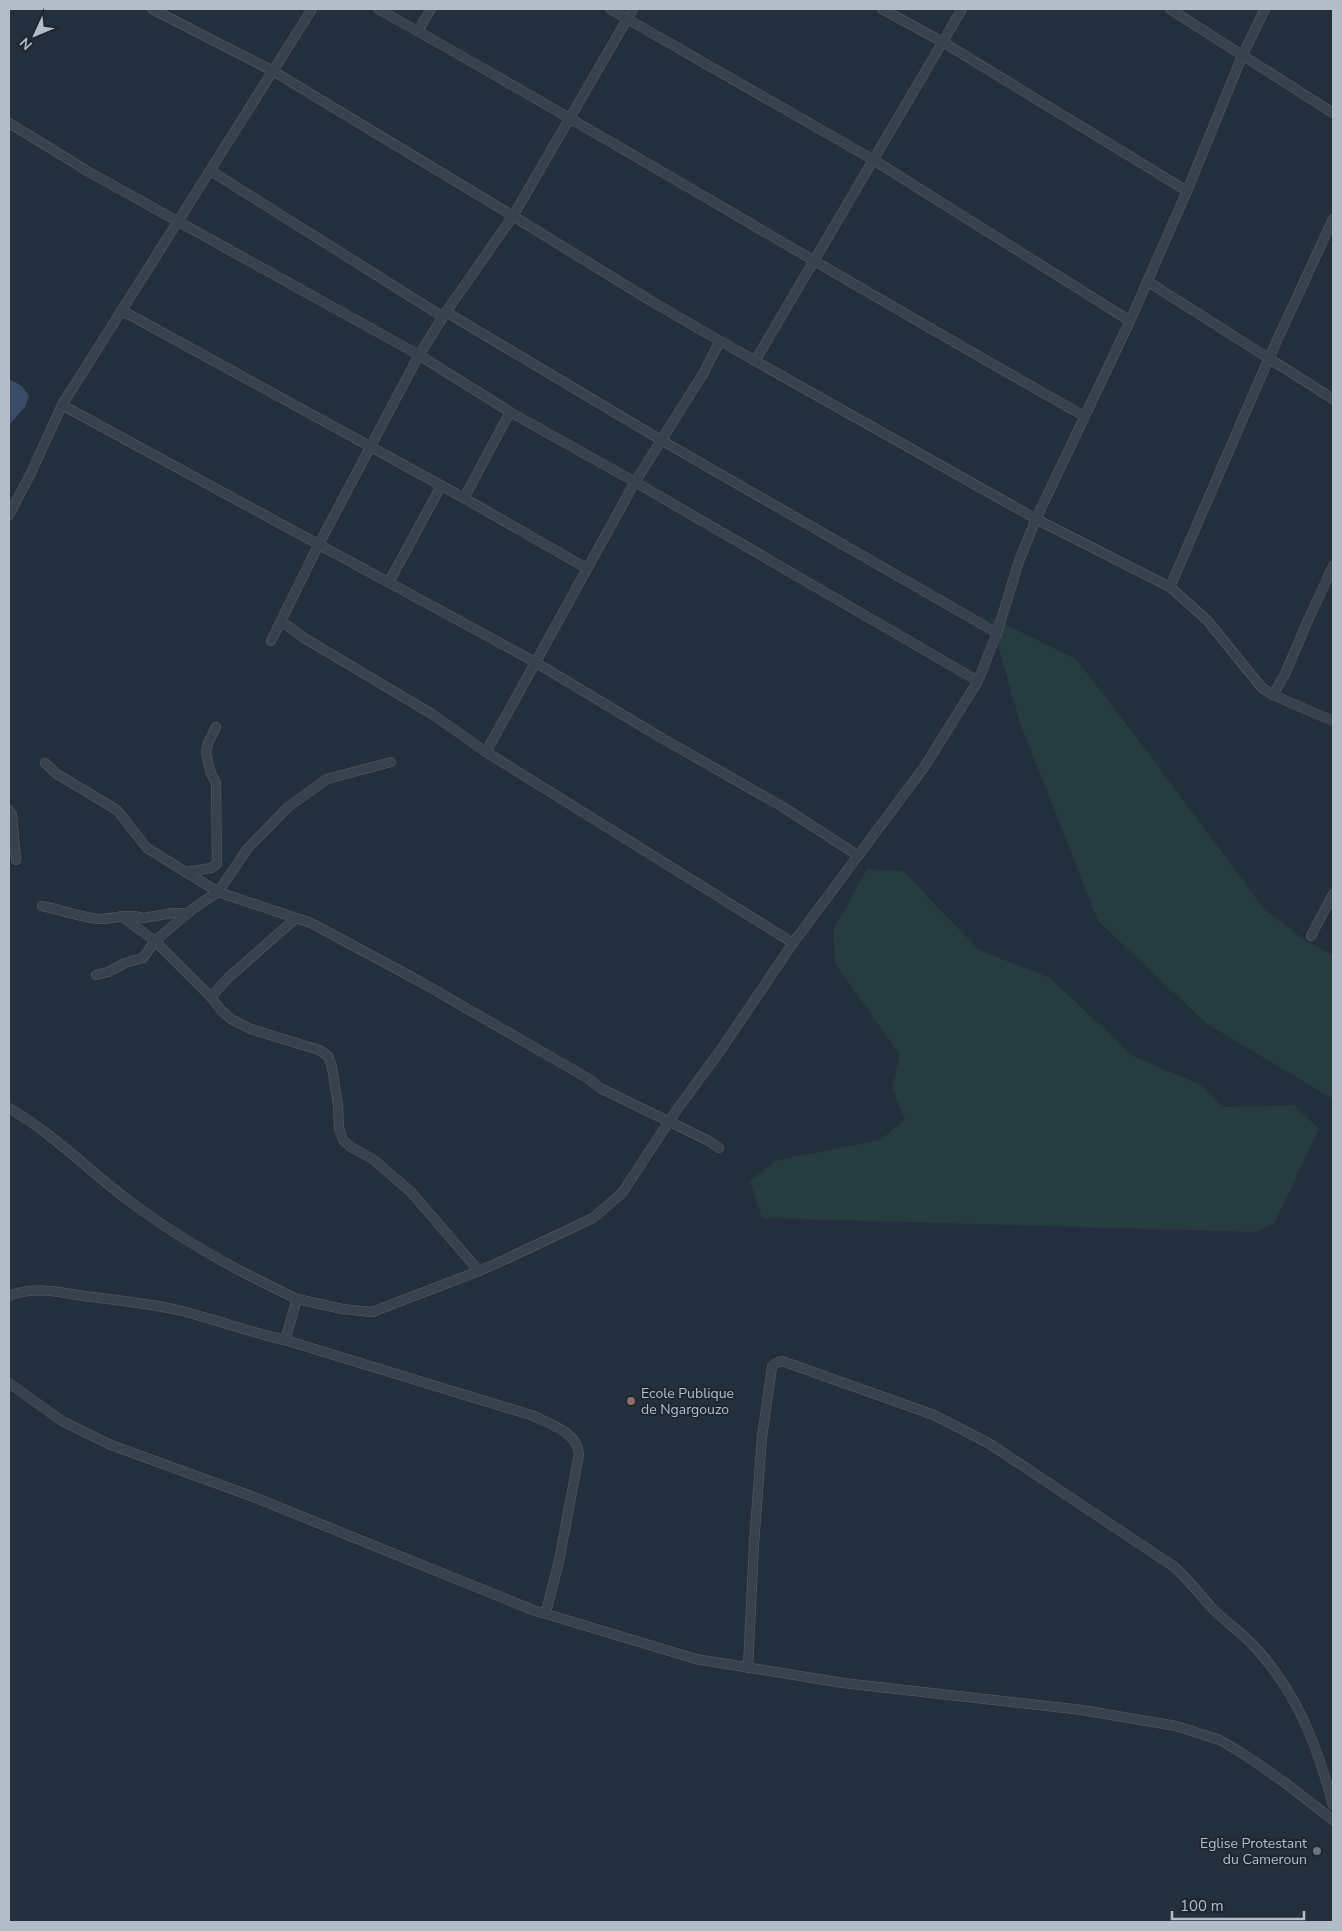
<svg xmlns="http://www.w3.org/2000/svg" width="1342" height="1931" viewBox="0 0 1342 1931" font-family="'Nunito Sans',sans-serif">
  <rect width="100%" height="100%" fill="#242f3e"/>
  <g fill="#263c3f">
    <path d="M990,617L1076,659L1153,759L1264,909L1307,942L1333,955V1099L1207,1024L1098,921L1020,723Z"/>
    <path d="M867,869L903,871L979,950L1050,978L1133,1056L1199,1084L1224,1107L1294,1105L1319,1129L1274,1224L1254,1232L762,1218L750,1181L778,1160L880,1140L905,1120L892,1088L900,1055L836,965L833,930Z"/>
  </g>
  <path fill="#394c67" d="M11,380L22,386L29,396L25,407L9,425V381Z"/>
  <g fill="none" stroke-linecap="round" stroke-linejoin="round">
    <defs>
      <g id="minor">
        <path d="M152,9L273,71L513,216L651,301L720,341L1036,519L1170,587L1207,620L1262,688L1273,695L1333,721"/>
        <path d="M378,9C615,141 847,283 1084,416"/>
        <path d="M610,9L872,159L1130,321"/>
        <path d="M882,9L941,41L1187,191"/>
        <path d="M1170,9L1333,113"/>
        <path d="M418,31L431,9"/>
        <path d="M9,123L89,172L419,355L510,412L635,482L978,681"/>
        <path d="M211,171L443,317"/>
        <path d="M1147,281L1333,399"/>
        <path d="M121,310L464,498L586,568"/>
        <path d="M446,312L661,440L997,633"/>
        <path d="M755,361L962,9"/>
        <path d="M62,405L535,662L660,737L783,807L857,855"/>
        <path d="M464,498L510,412"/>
        <path d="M9,515L31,473L62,405L312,9"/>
        <path d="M389,582L441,486"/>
        <path d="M1170,587L1269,358L1333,219"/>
        <path d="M281,621L304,638L432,714L486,752L793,943"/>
        <path d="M271,641L319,544L419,355L446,312L513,216L633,9"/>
        <path d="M1273,695L1285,674L1309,618L1333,566"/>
        <path d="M486,752L635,482L703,374L720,341"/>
        <path d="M45,763L57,774L117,810L147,848L218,892L311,923L419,981L589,1079L600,1088L709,1141L719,1148"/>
        <path d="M9,810L12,815L16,860"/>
        <path d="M186,872L211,868L217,864L216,783L210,771L206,752L208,743L216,727"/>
        <path d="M42,906C57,909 88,919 100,919C114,919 129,913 143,918L173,913H188"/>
        <path d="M121,916L155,941L211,997L221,1010L231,1019L251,1029L319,1050L328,1056L332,1067L338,1105L339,1128L343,1140L351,1147L374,1160L411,1192L479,1271"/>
        <path d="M1311,936L1333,894"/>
        <path d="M96,975L108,972L125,963L143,958L155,941L194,908L218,892L248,848L288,807L327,779L391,762"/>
        <path d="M211,997L228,978L296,918"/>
        <path d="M9,1108C54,1134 91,1173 132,1203C184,1242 239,1272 297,1299L285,1340"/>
        <path d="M9,1296C33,1286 59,1292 84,1296C115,1300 147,1303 178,1310C214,1319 249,1332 285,1340L534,1416C551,1425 577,1432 579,1454L559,1561L546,1612"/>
        <path d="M297,1299L342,1309L372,1312L479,1271L504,1260L593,1218L622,1193L676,1111L722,1048L793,943L925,766L978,681L997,633L1019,561L1036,519L1130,321L1187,191L1243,54L1265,9"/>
        <path d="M9,1383L62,1421L111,1445L251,1496L533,1610L696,1659L843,1683L1082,1710L1176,1726L1220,1740L1245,1755L1284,1782L1333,1820"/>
        <path d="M748,1668L754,1544L762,1437L772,1367L776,1363L782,1361L934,1415L990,1444L1173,1566C1189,1579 1200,1596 1214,1610C1227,1623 1242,1633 1254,1646C1297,1692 1317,1745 1333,1805"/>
      </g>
    </defs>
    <use href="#minor" stroke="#565f6c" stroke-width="10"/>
    <use href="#minor" stroke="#38414e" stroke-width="9"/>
  </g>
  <circle fill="#8d6e63" stroke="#1d2633" stroke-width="2" cx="631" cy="1401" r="5"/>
  <circle fill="#6b7280" stroke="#1d2633" stroke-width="2" cx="1317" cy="1851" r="5"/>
  <g text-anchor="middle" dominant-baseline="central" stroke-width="4" stroke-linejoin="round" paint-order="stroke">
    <g font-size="14" fill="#b4bcc9" stroke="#1d2633" text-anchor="start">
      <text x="641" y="1393">Ecole Publique<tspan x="641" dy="16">de Ngargouzo</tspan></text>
      <text x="1307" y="1843" text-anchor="end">Eglise Protestant<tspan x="1307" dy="16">du Cameroun</tspan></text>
    </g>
  </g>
  <rect width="1342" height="1931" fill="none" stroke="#b4bcc9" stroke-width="20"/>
  <g transform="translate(35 35) rotate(226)" stroke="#1d2633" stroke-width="4" paint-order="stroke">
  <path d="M0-4L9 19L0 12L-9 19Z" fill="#b4bcc9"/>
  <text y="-8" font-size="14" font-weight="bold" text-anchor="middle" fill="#b4bcc9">N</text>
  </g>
  <path d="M1172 1911v8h132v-8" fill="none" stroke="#b4bcc9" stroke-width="2.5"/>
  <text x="1180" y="1911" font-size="15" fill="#b4bcc9" stroke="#1d2633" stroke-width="4" paint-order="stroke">100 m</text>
</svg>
